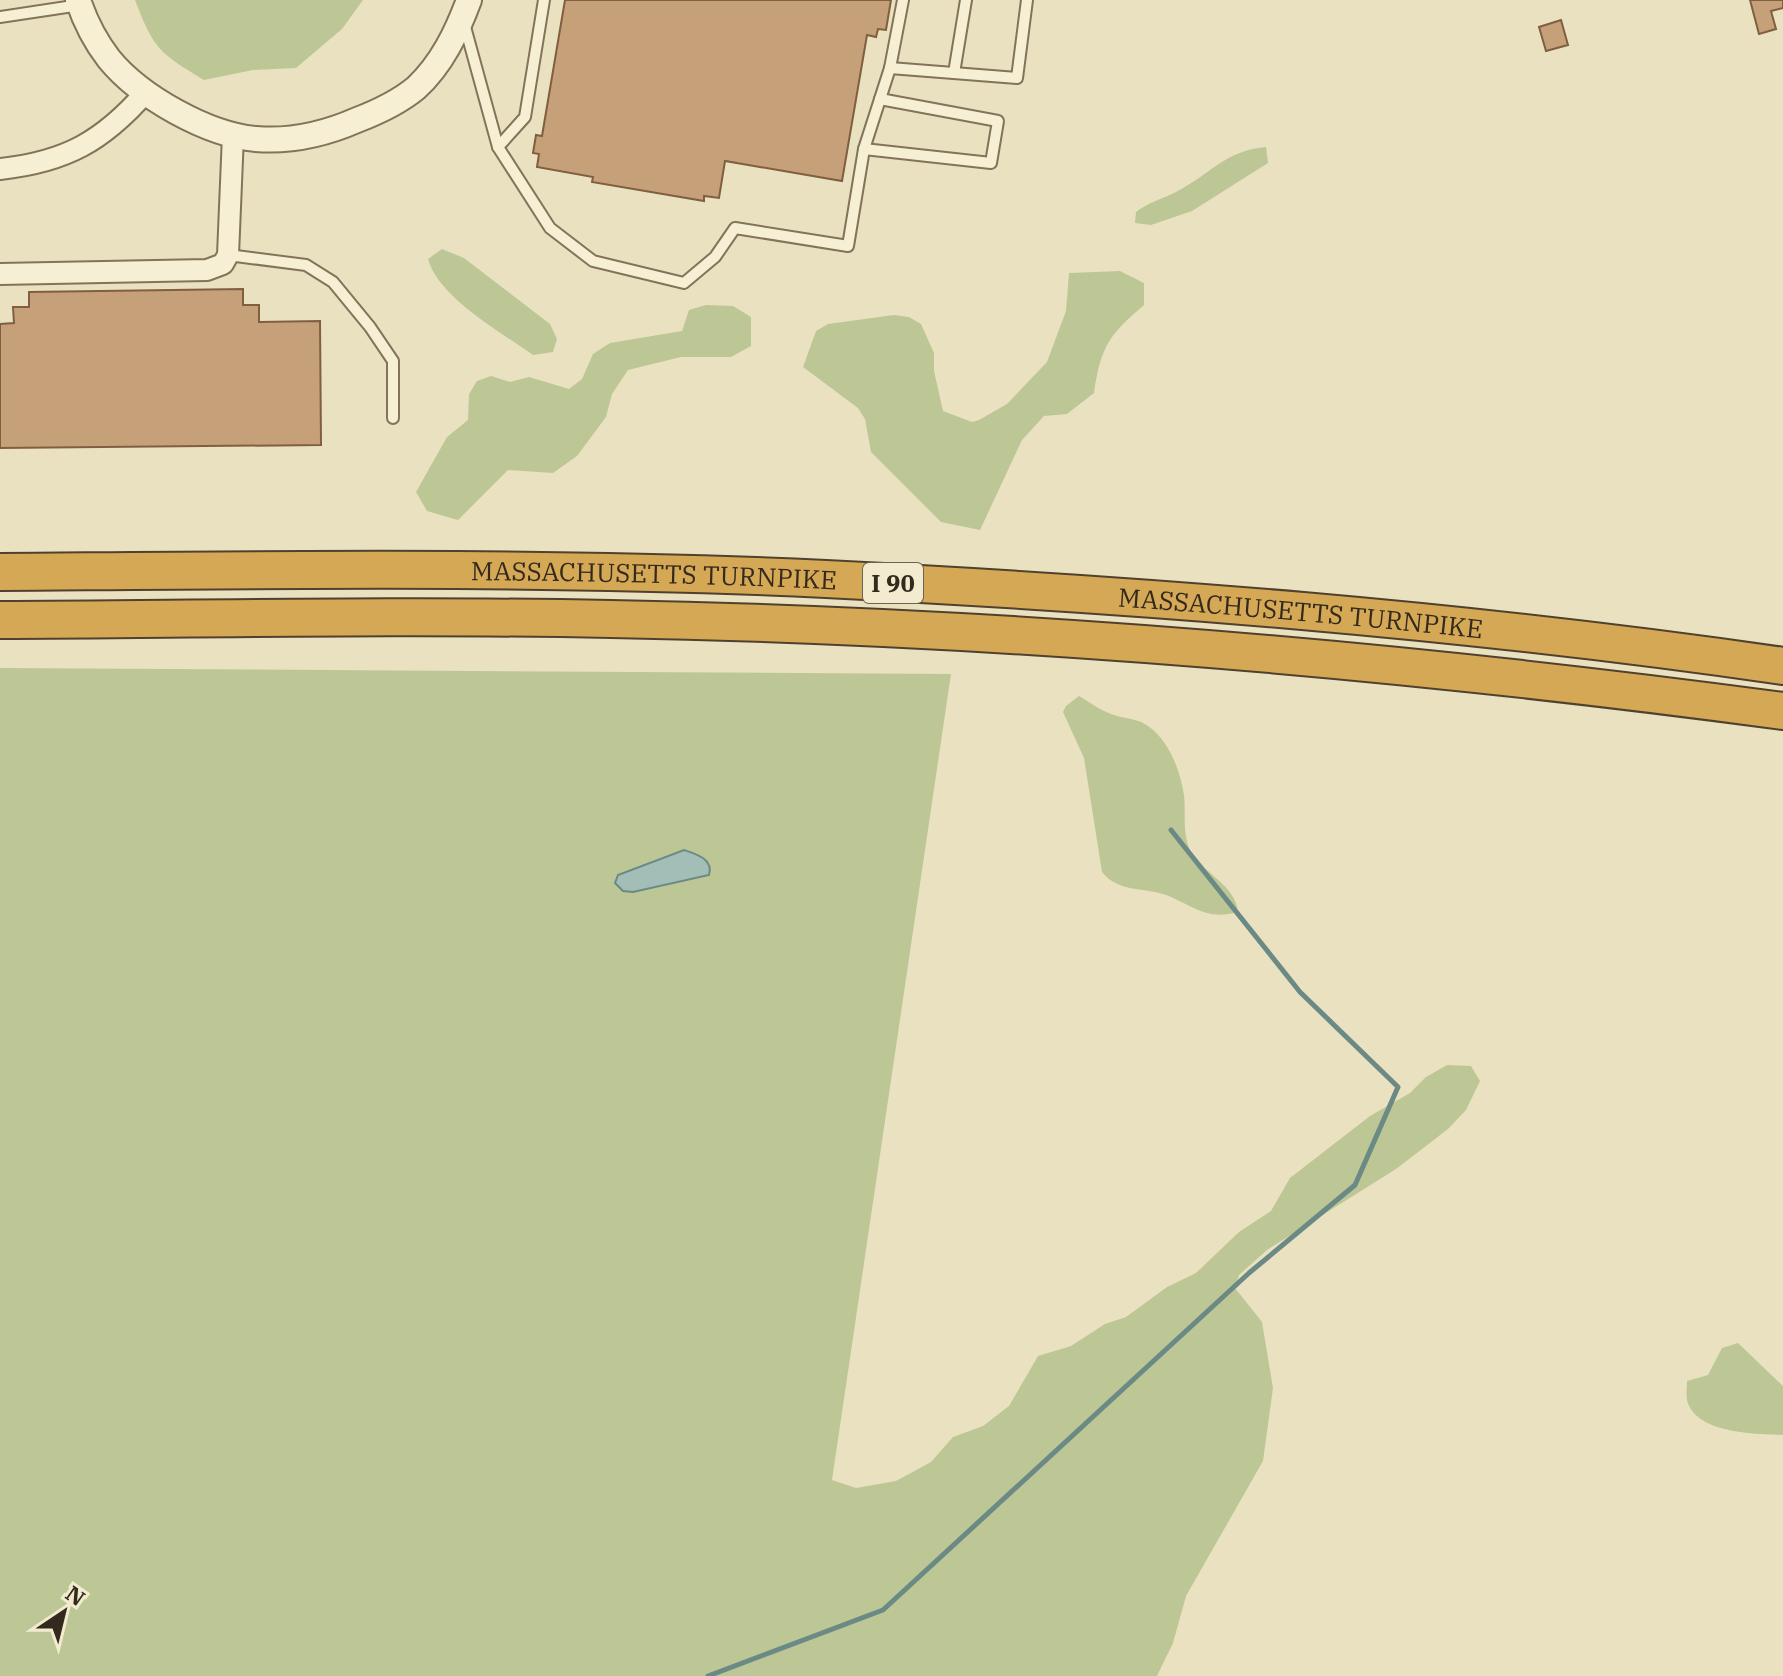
<svg xmlns="http://www.w3.org/2000/svg" width="1783" height="1676" viewBox="0 0 1783 1676" font-family="'IBM Plex Serif',serif">
  <rect width="100%" height="100%" fill="#eae1c0"/>
  <g fill="#bdc795">
    <path d="M135,0H363L342,29L296,68L253,70L204,80C160,53 154,50 135,0Z"/>
    <path d="M1266,147L1268,163L1192,211L1151,225L1135,223L1136,212C1149,202 1162,199 1176,192C1211,174 1224,151 1266,147Z"/>
    <path d="M442,249L464,258L550,324L557,339L553,352L533,355C502,333 438,297 428,259Z"/>
    <path d="M1120,271L1144,283V305C1109,335 1101,346 1094,393L1067,414L1044,416L1022,440L980,530L941,522L871,452L865,419L858,408L803,367L816,331L828,324L894,315L909,317L921,324L934,353V371L943,411L972,422L979,420L1007,404L1047,362L1066,311L1069,273Z"/>
    <path d="M706,305L733,306L751,317V346L731,357H681L628,370L612,394L606,417L577,456L553,473L508,470L458,520L427,511L416,492L447,437L468,420L469,394L477,381L491,376L510,382L529,377L569,389L582,379L593,354L610,343L682,331L689,310Z"/>
    <path d="M0,668L951,674L832,1480L856,1488L896,1481L931,1462L953,1437L983,1426L1009,1406L1038,1356L1071,1346L1105,1324L1126,1317L1167,1287L1196,1273L1239,1232L1271,1211L1290,1178L1370,1116L1410,1093L1426,1077L1447,1065L1471,1066L1480,1081L1466,1110L1448,1129L1396,1169L1267,1250L1239,1275L1235,1288L1262,1322L1273,1388L1263,1461L1186,1596L1173,1643L1157,1676H0Z"/>
    <path d="M1079,696C1089,702 1100,710 1111,714C1121,718 1132,718 1141,722C1167,734 1180,769 1184,795C1186,813 1182,832 1190,850C1202,873 1236,885 1238,912C1206,921 1192,905 1166,895C1144,887 1119,893 1102,872L1084,758L1063,712L1066,706Z"/>
    <path d="M1738,1343L1783,1386V1435C1757,1434 1695,1434 1687,1400C1686,1395 1687,1387 1687,1381L1708,1375L1722,1348Z"/>
  </g>
  <path fill="#a3bdb7" stroke="#6b8a85" stroke-width="2" d="M684,850C696,854 714,859 709,875L633,892L623,891L615,883L618,875Z"/>
  <g fill="none" stroke-linecap="round" stroke-linejoin="round">
    <path stroke="#6b8a85" stroke-width="5" d="M708,1676L883,1610L1249,1273L1355,1185L1398,1087L1300,992L1171,830"/>
  </g>
  <g fill="#c6a078" stroke="#805f41" stroke-width="2">
    <path d="M565,0H891L886,30L878,29L876,37L867,35L842,181L725,161L719,198L704,196V201L592,182L593,177L537,167L539,154L533,153L536,135L542,136Z"/>
    <path d="M1750,0H1783V8L1771,11L1776,29L1759,34Z"/>
    <path d="M1561,20L1568,45L1546,51L1539,27Z"/>
    <path d="M243,289V305H259V322L320,321L321,445L0,448V324L14,323L13,307H29V292Z"/>
  </g>
  <g fill="none" stroke-linecap="round" stroke-linejoin="round">
    <defs>
      <g id="service">
        <path d="M0,17L80,5"/>
        <path d="M464,23L498,147L550,228L593,261L684,283L715,257L735,228L848,246L864,149L890,68L903,0"/>
        <path d="M890,68L1017,78L1027,0"/>
        <path d="M954,73L966,0"/>
        <path d="M498,147L525,117L544,0"/>
        <path d="M864,149L991,163L998,121L880,99"/>
        <path d="M228,255L306,265L333,282L370,327L393,361V418"/>
      </g>
      <g id="minor">
        <path d="M0,169C66,162 103,141 146,92"/>
        <path d="M0,274L207,270L223,264L228,255L233,135"/>
      </g>
      <path id="tertiary" d="M78,0C85,21 95,41 109,59C140,97 208,135 256,139C292,142 325,134 357,120C378,112 399,102 416,88C442,64 457,32 469,0"/>
      <g id="motorway">
        <path id="s1" d="M0,572C275,570 551,566 826,579C1146,595 1466,620 1783,666"/>
        <path d="M0,620C204,619 407,615 611,619C1002,626 1395,659 1783,711"/>
      </g>
    </defs>
    <use href="#service" stroke="#827359" stroke-width="14"/>
    <use href="#minor" stroke="#827359" stroke-width="24"/>
    <use href="#tertiary" stroke="#827359" stroke-width="28"/>
    <use href="#motorway" stroke="#50412e" stroke-width="40"/>
    <use href="#service" stroke="#f6efd3" stroke-width="10"/>
    <use href="#minor" stroke="#f6efd3" stroke-width="20"/>
    <use href="#tertiary" stroke="#f6efd3" stroke-width="24"/>
    <use href="#motorway" stroke="#d5a855" stroke-width="36"/>
  </g>
  <g text-anchor="middle" dominant-baseline="central" stroke-width="8" stroke-linejoin="round" paint-order="stroke">
    <rect fill="#f2ebcf" stroke="#6c6352" stroke-width="2" x="863" y="563" width="60" height="40" rx="6"/>
    <g font-size="24" font-weight="bold" fill="#33291d">
      <text x="893" y="583">I 90</text>
    </g>
    <g font-size="26" fill="#33291d" stroke="#f2ebcf">
      <text stroke="none"><textPath href="#s1" startOffset="654">MASSACHUSETTS TURNPIKE</textPath></text>
      <text stroke="none"><textPath href="#s1" startOffset="1302">MASSACHUSETTS TURNPIKE</textPath></text>
    </g>
  </g>
  <g transform="translate(64 1612) rotate(35)" stroke="#f2ebcf" stroke-width="6" paint-order="stroke">
  <path d="M0-6L14 30L0 20L-14 30Z" fill="#33291d"/>
  <text y="-12" font-size="22" font-weight="bold" text-anchor="middle" fill="#33291d">N</text>
  </g>
</svg>
